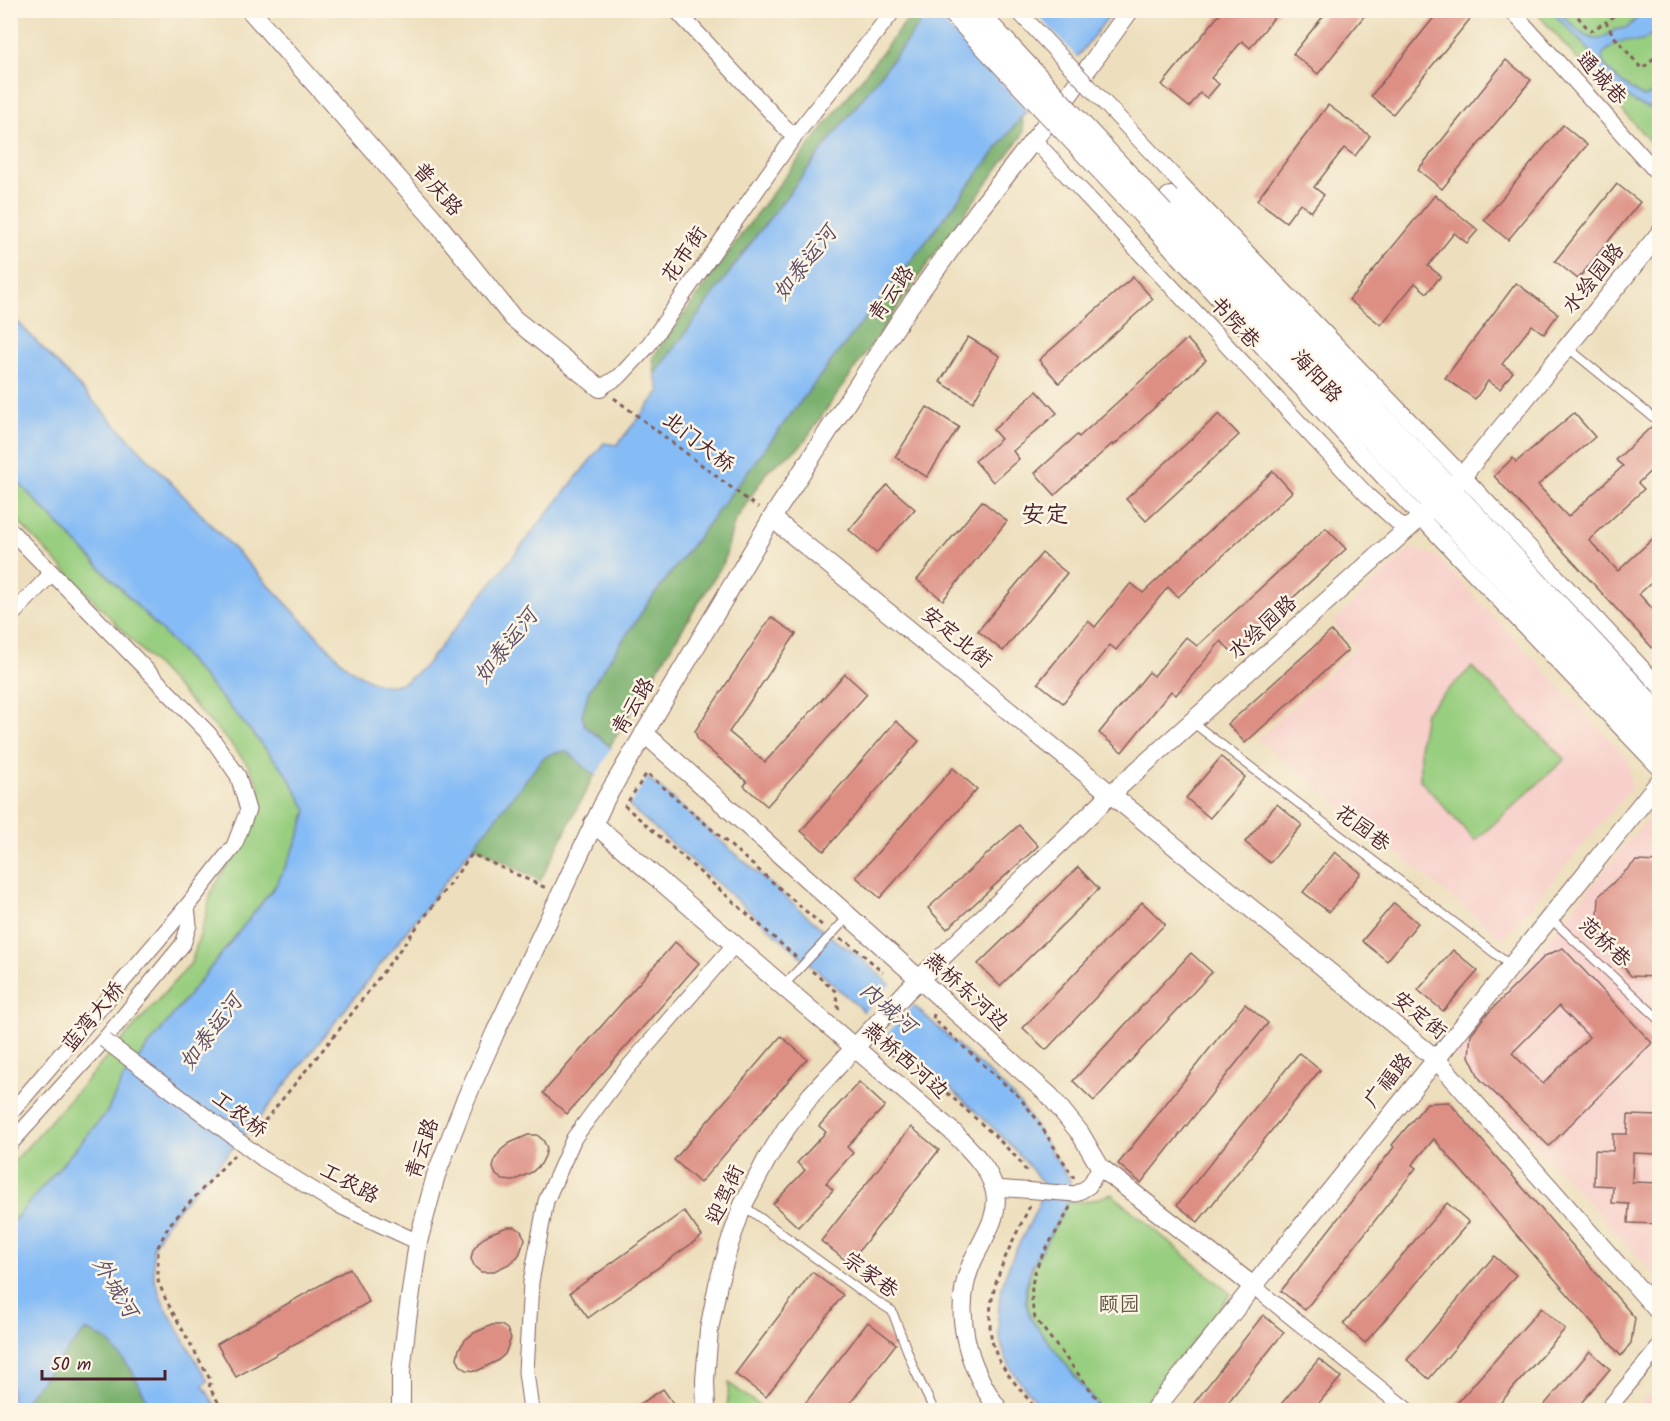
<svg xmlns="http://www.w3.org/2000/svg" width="1670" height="1421" viewBox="0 0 1670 1421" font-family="Kalam,'LXGW WenKai TC',sans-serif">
  <rect width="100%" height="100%" fill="#fcf5e5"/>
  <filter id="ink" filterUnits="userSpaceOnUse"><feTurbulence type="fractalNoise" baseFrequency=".0167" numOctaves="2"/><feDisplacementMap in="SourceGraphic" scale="12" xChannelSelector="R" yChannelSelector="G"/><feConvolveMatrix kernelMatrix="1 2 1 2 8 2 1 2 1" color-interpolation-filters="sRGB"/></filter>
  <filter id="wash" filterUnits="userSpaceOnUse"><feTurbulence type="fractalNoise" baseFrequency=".008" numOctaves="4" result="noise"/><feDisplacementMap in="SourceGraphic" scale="24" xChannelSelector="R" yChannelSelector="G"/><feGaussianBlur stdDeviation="1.35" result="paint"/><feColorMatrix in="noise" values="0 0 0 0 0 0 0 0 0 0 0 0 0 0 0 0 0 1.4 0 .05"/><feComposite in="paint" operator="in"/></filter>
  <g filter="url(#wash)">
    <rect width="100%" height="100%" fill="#eddfbd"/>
    <g fill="#f7d0cb">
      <path d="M1412,548L1436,556L1627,758L1631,788L1503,939L1258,739L1356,648L1333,622Z"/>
      <path d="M1659,816V1279L1453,1055L1644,822Z"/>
      <path d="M1659,1382V1410H1635Z"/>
    </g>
    <g fill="#98ce7f" stroke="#717655" stroke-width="1.5">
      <path d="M1535,11H1659V152Z"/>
      <path d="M11,475L173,643L242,721L286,773L307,810C300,838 289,861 276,885L124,1077L107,1112L11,1224V1165L191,963L206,916L211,892L260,813L258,783L248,765L229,742L11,514Z"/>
      <path d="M1472,667L1565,759L1475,841L1420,780V742L1425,712Z"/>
      <path d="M1112,1194L1231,1294L1139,1410H1101L1030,1318C1021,1283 1031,1268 1048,1239C1055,1227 1061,1214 1068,1202H1084Z"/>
      <path d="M729,1383L760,1406V1410H727Z"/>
    </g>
    <g fill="#7ab16e" stroke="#62684c" stroke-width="1.5">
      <path d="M914,11H930L756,236L655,375L653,357L760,209Z"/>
      <path d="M1022,116L1024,133L934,255L801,446L768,470L734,523L724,562L610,746L585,726L582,715L589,690L648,603L832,360L924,244Z"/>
      <path d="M567,751L594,775L540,881L473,845L543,758L553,753Z"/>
      <path d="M85,1330L107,1339L131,1369L152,1410H16Z"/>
    </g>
    <g fill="#86bcf5" stroke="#686e90" stroke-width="1.5">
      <path d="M930,11H1113L1057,83L1022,116L924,244L832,360L648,603L589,690L582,715L585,726L654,783L837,942L853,951L1001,1084L1021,1105L1070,1180L1068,1202L1031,1268L1026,1287V1302L1030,1318L1101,1410H1045C1035,1399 1024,1388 1015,1375C991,1339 995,1294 1013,1256C1024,1232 1039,1211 1044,1185C1005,1132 950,1090 901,1045C791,945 677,850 567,751L553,753L543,758L258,1120L168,1220L153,1247L154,1278L163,1303L208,1381L203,1385L218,1410H152L131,1369L107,1340L86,1330L16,1410H11V1224L107,1112L124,1077L276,885C289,861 300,838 307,810L286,773L242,721L173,643L11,475L10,314L343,663C361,677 383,693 406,681C412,677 419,671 425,666L604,443L617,445L660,391L655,375L756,236Z"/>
      <path d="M1551,11H1559C1568,21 1586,44 1602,38C1614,33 1609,29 1627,28L1644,11H1659V30L1642,41L1634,42L1625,40L1615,44L1603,54L1602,61C1612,77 1627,88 1644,97L1659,91V105L1648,108L1634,102L1616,88L1601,73L1589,50Z"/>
    </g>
    <g fill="#eddfbd">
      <path d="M933,11H1034L1079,59L1059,85L1030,113Z"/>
      <path d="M613,745L649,775L627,809L594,780Z"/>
      <path d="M893,982L916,1002L886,1035L862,1014Z"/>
    </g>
    <g id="blocks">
      <g fill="#dd8f84" fill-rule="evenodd">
        <path d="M1223,10H1280L1250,48L1242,41L1211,78L1219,84L1207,98L1200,93L1189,107L1162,85Z"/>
        <path d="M1328,10H1369L1318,74L1293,54Z"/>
        <path d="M1440,10H1461L1470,19L1393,114L1371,96Z"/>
        <path d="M1506,60L1531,80L1442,189L1418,170Z"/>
        <path d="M1328,105L1370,136L1355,156L1344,148L1314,187L1324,195L1311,212L1300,203L1286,222L1257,200Z"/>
        <path d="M1563,125L1587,145L1508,240L1484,220Z"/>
        <path d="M1617,184L1640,202L1578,279L1555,261Z"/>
        <path d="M1435,195L1478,230L1467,243L1454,233L1428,266L1441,276L1427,293L1415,283L1381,325L1349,300Z"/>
        <path d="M1133,277L1153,299L1059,383L1039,360Z"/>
        <path d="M1516,283L1558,314L1544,334L1532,325L1502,364L1513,372L1500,389L1488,381L1475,399L1445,378Z"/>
        <path d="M968,337L1000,356L973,402L940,382Z"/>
        <path d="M1187,339L1206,360L1113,446L1112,444L1055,495L1035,473L1077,435L1079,437Z"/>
        <path d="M1037,391L1057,413L1013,451L1019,459L993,482L975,461L1001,439L993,430Z"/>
        <path d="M927,407L959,427L927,477L895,457Z"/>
        <path d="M1574,413L1595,437L1538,485L1568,517L1623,466L1616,460L1652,426L1659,434V463L1638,483L1644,489L1589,540L1618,571L1659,533V576L1639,594L1659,616V655L1494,476L1513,458L1516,462Z"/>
        <path d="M1219,414L1239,435L1146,521L1126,499Z"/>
        <path d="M1273,471L1292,492L1178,597L1168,587L1116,650L1110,645L1063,703L1038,683L1088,621L1095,627L1131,583L1143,593Z"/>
        <path d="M887,485L915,509L876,553L849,530Z"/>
        <path d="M982,501L1007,521L943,600L917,580Z"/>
        <path d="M1326,528L1346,549L1233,653L1221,641L1176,695L1171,691L1122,752L1099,733L1149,672L1154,676L1186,637L1197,646Z"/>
        <path d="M1042,553L1067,573L1003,651L978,631Z"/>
        <path d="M771,617L796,634L729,732L765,762L845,674L867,694L767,806L744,786L747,782L698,740L695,731Z"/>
        <path d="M1331,631L1348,650L1245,743L1228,724Z"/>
        <path d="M896,721L919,741L824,851L801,831Z"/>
        <path d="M1221,757L1245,777L1210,818L1186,798Z"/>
        <path d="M953,768L977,789L880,898L856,877Z"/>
        <path d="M1277,804L1302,825L1270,863L1245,842Z"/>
        <path d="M1019,825L1038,846L947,929L928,908Z"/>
        <path d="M1335,852L1361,873L1329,912L1303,892Z"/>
        <path d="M1636,861L1659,862V977L1631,976L1597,934L1599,896Z"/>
        <path d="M1078,867L1099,889L1000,986L978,964Z"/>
        <path d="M1142,902L1165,924L1046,1050L1023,1028Z"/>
        <path d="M1394,903L1418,923L1387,961L1362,941Z"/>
        <path d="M675,942L699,963L567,1114L543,1093Z"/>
        <path d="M1563,948L1652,1043L1549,1146L1480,1079L1469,1056L1471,1034L1485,1016L1545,956ZM1559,1006L1589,1037L1543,1084L1512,1053Z"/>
        <path d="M1453,950L1478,971L1443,1011L1418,990Z"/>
        <path d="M1191,953L1212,972L1094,1101L1073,1081Z"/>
        <path d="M1245,1004L1268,1023L1141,1183L1118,1164Z"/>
        <path d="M781,1036L807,1059L700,1183L674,1160Z"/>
        <path d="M1299,1053L1320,1070L1198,1222L1177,1205Z"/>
        <path d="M859,1082L885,1106L847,1147L853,1153L826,1183L833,1190L798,1227L773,1204L805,1170L797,1163L826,1132L819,1126Z"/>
        <path d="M1449,1102L1635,1318L1631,1343L1621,1356L1434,1139L1412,1165L1416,1168L1305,1310L1281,1291L1394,1147L1392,1145L1427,1103Z"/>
        <path d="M1628,1115L1659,1116V1154L1633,1153L1632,1182L1659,1183V1224L1628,1223L1629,1204L1612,1203L1613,1186L1594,1185L1595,1150L1613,1151V1134H1627Z"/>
        <path d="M911,1127L939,1150L849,1263L821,1241Z"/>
        <path d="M528,1135H537L543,1140L547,1148L545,1156L541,1164L532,1172L513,1181L503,1180L496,1175L493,1168L495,1159L501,1150L510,1143Z"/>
        <path d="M1447,1203L1469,1222L1365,1343L1343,1324Z"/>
        <path d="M684,1211L702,1236L588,1318L570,1293Z"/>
        <path d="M507,1227H515L521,1231L525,1239L519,1255L511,1263L492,1272H481L475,1267L471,1259L473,1250L480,1241L489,1234Z"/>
        <path d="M1494,1256L1516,1275L1429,1379L1407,1360Z"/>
        <path d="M350,1268L369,1302L236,1377L217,1344Z"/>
        <path d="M812,1272L843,1295L766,1397L735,1374Z"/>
        <path d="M1541,1308L1565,1329L1494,1410H1451Z"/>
        <path d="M1263,1315L1284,1332L1222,1410H1203L1194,1403Z"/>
        <path d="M868,1322L896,1344L845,1410H800Z"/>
        <path d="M492,1325H501L507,1329L511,1338L505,1354L497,1361L477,1371L467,1370L460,1365L457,1358L459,1349L465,1340L474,1333Z"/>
        <path d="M1590,1351L1610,1369L1575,1410H1540Z"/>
        <path d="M1319,1359L1341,1377L1313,1410H1276Z"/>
        <path d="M663,1389L678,1410H631Z"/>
      </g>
    </g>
  </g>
  <g filter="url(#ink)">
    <use href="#blocks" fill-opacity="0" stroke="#83625e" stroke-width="1.5"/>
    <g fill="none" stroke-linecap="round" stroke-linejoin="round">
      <defs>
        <g id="service">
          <path d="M1567,347L1660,423"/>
          <path d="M1192,722L1510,965"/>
          <path d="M1550,918L1660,1020"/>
          <path d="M783,986L848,917"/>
          <path d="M744,1206L862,1292L892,1311L915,1371L934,1410"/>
        </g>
        <g id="minor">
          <path d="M676,10L794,137"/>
          <path d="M1511,10L1660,176"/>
          <path d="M1034,140L1367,495L1407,531"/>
          <path d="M1183,186L1463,476L1660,687"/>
          <path d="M1152,228L1421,518L1660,769"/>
          <path d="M600,388L620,376L647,347L794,137L894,10"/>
          <path d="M10,530L209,734L238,776L248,810L234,846L187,906L10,1114"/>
          <path d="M10,617L52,573"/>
          <path d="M10,1144L104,1040L183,944L189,925L187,906"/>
          <path d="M263,1159L338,1205L418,1242"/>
          <path d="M995,1188L1076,1194L1089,1186L1100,1167"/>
          <path d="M1253,1286L1407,1410"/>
          <path d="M531,1410L526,1372L531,1282L546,1201L574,1138L618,1079L735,944"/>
          <path d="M1607,1410L1660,1346"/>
        </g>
        <g id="tertiary">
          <path d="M250,10L433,218L513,318L600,388"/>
          <path d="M772,518L1436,1059L1660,1313"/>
          <path d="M644,733L1050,1096L1080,1133L1100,1167L1253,1286"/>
          <path d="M593,823L954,1133C969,1149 988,1166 994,1188C1002,1214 983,1238 973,1260C950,1311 968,1368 999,1410"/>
          <path d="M401,1410V1373L407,1320L418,1242L436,1175L464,1103L495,1033L606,798L772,518L904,314L978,211L1065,100L1130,10"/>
          <path d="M706,1410L705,1380L709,1330L718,1284L730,1242L743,1205L767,1159L787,1127L811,1095L907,991L1111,794L1450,491L1660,233"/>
          <path d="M1154,1410L1660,781"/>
        </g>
        <g id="primary">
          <path d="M1171,199L1450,491L1660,717"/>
          <path d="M1162,214L1660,743"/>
        </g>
      </defs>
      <use href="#service" stroke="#83625e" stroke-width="10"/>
      <use href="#minor" stroke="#83625e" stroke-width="17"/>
      <use href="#tertiary" stroke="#83625e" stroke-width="20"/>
      <use href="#primary" stroke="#83625e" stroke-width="26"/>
      <g stroke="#83625e" stroke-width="3" stroke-dasharray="4.5 4.5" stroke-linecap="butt">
        <path d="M1572,10L1590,31L1606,22"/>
        <path d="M1621,10L1606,22L1613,35L1642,69L1660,52"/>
        <path d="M614,398L758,508"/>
        <path d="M840,939L852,945L883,972"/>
        <path d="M796,957L625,806L647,773L823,926"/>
        <path d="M812,971L835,991L839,1011"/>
        <path d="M934,1014L933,1019L1019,1097L1035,1117L1074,1178"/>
        <path d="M890,1055L903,1053L994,1135L1019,1160L1028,1174"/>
        <path d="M253,1135L343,1025L472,854L546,888"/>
        <path d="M1030,1206C1007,1253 970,1315 1003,1367C1013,1382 1026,1396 1037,1410"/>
        <path d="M1070,1207C1050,1249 1022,1268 1035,1318L1106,1410"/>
        <path d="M223,1410L209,1387L211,1381L166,1300L158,1281V1247L169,1225L234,1155"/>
      </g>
      <use href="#service" stroke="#fff" stroke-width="8"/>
      <use href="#minor" stroke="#fff" stroke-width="15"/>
      <use href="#tertiary" stroke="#fff" stroke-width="18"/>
      <use href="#primary" stroke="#fff" stroke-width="24"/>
      <defs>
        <g id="minor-bridge">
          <path d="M947,10L1152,228"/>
          <path d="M1017,10L1183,186"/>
          <path d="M104,1040L263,1159"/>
        </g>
        <path id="primary-bridge" d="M973,10L1162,214"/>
      </defs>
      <use href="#minor-bridge" stroke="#83625e" stroke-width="17" stroke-linecap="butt"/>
      <use href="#primary-bridge" stroke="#83625e" stroke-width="26" stroke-linecap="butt"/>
      <use href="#minor-bridge" stroke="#fff" stroke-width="15"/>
      <use href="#primary-bridge" stroke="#fff" stroke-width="24"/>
    </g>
  </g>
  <g text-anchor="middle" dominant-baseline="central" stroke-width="5" stroke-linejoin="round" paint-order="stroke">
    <g font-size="21" fill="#4a1f2b" stroke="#fcf5e5">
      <text transform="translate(1601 79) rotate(48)">通城巷</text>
      <text transform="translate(437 190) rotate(49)">普庆路</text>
      <text transform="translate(685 255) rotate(-55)">花市街</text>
      <text transform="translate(1594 279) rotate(-51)">水绘园路</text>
      <text transform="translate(892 294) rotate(-55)">青云路</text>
      <text transform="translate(1234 323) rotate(47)">书院巷</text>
      <text transform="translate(1316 377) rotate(47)">海阳路</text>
      <text transform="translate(698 443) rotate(38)">北门大桥</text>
      <text transform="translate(1263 628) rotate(-42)">水绘园路</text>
      <text transform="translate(956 638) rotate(39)">安定北街</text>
      <text transform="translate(634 707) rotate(-59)">青云路</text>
      <text transform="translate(1362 829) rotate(37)">花园巷</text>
      <text transform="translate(1604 943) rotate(43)">范桥巷</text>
      <text transform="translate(966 992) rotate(42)">燕桥东河边</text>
      <text transform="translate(1419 1016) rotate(39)">安定街</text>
      <text transform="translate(94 1017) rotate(-50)">蓝湾大桥</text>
      <text transform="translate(905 1061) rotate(41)">燕桥西河边</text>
      <text transform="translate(1389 1081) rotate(-51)">广福路</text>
      <text transform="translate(239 1115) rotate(37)">工农桥</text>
      <text transform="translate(423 1149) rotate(-71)">青云路</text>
      <text transform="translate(349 1184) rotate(28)">工农路</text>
      <text transform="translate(726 1195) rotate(-66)">迎驾街</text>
      <text transform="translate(870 1276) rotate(36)">宗家巷</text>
    </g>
    <g font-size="21" fill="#615444" stroke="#fcf5e5">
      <text x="1119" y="1305">颐园</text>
    </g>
    <g font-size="22" font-style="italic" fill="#5c4e68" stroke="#fcf5e5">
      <text transform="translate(806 264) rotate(-52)">如泰运河</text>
      <text transform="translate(507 647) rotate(-52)">如泰运河</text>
      <text transform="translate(887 1009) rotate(41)">内城河</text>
      <text transform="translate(212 1033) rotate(-53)">如泰运河</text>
      <text transform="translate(114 1288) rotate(59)">外城河</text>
    </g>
    <g font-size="24" fill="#4a1f2b" stroke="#fcf5e5">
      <text x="1045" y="515">安定</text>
    </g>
  </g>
  <rect width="1670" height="1421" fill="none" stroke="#fcf5e5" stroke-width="36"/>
  <path d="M42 1370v9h123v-9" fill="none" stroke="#4a1f2b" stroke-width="3"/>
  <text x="51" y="1370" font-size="18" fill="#4a1f2b" stroke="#fcf5e5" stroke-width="4.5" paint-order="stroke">50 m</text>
</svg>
